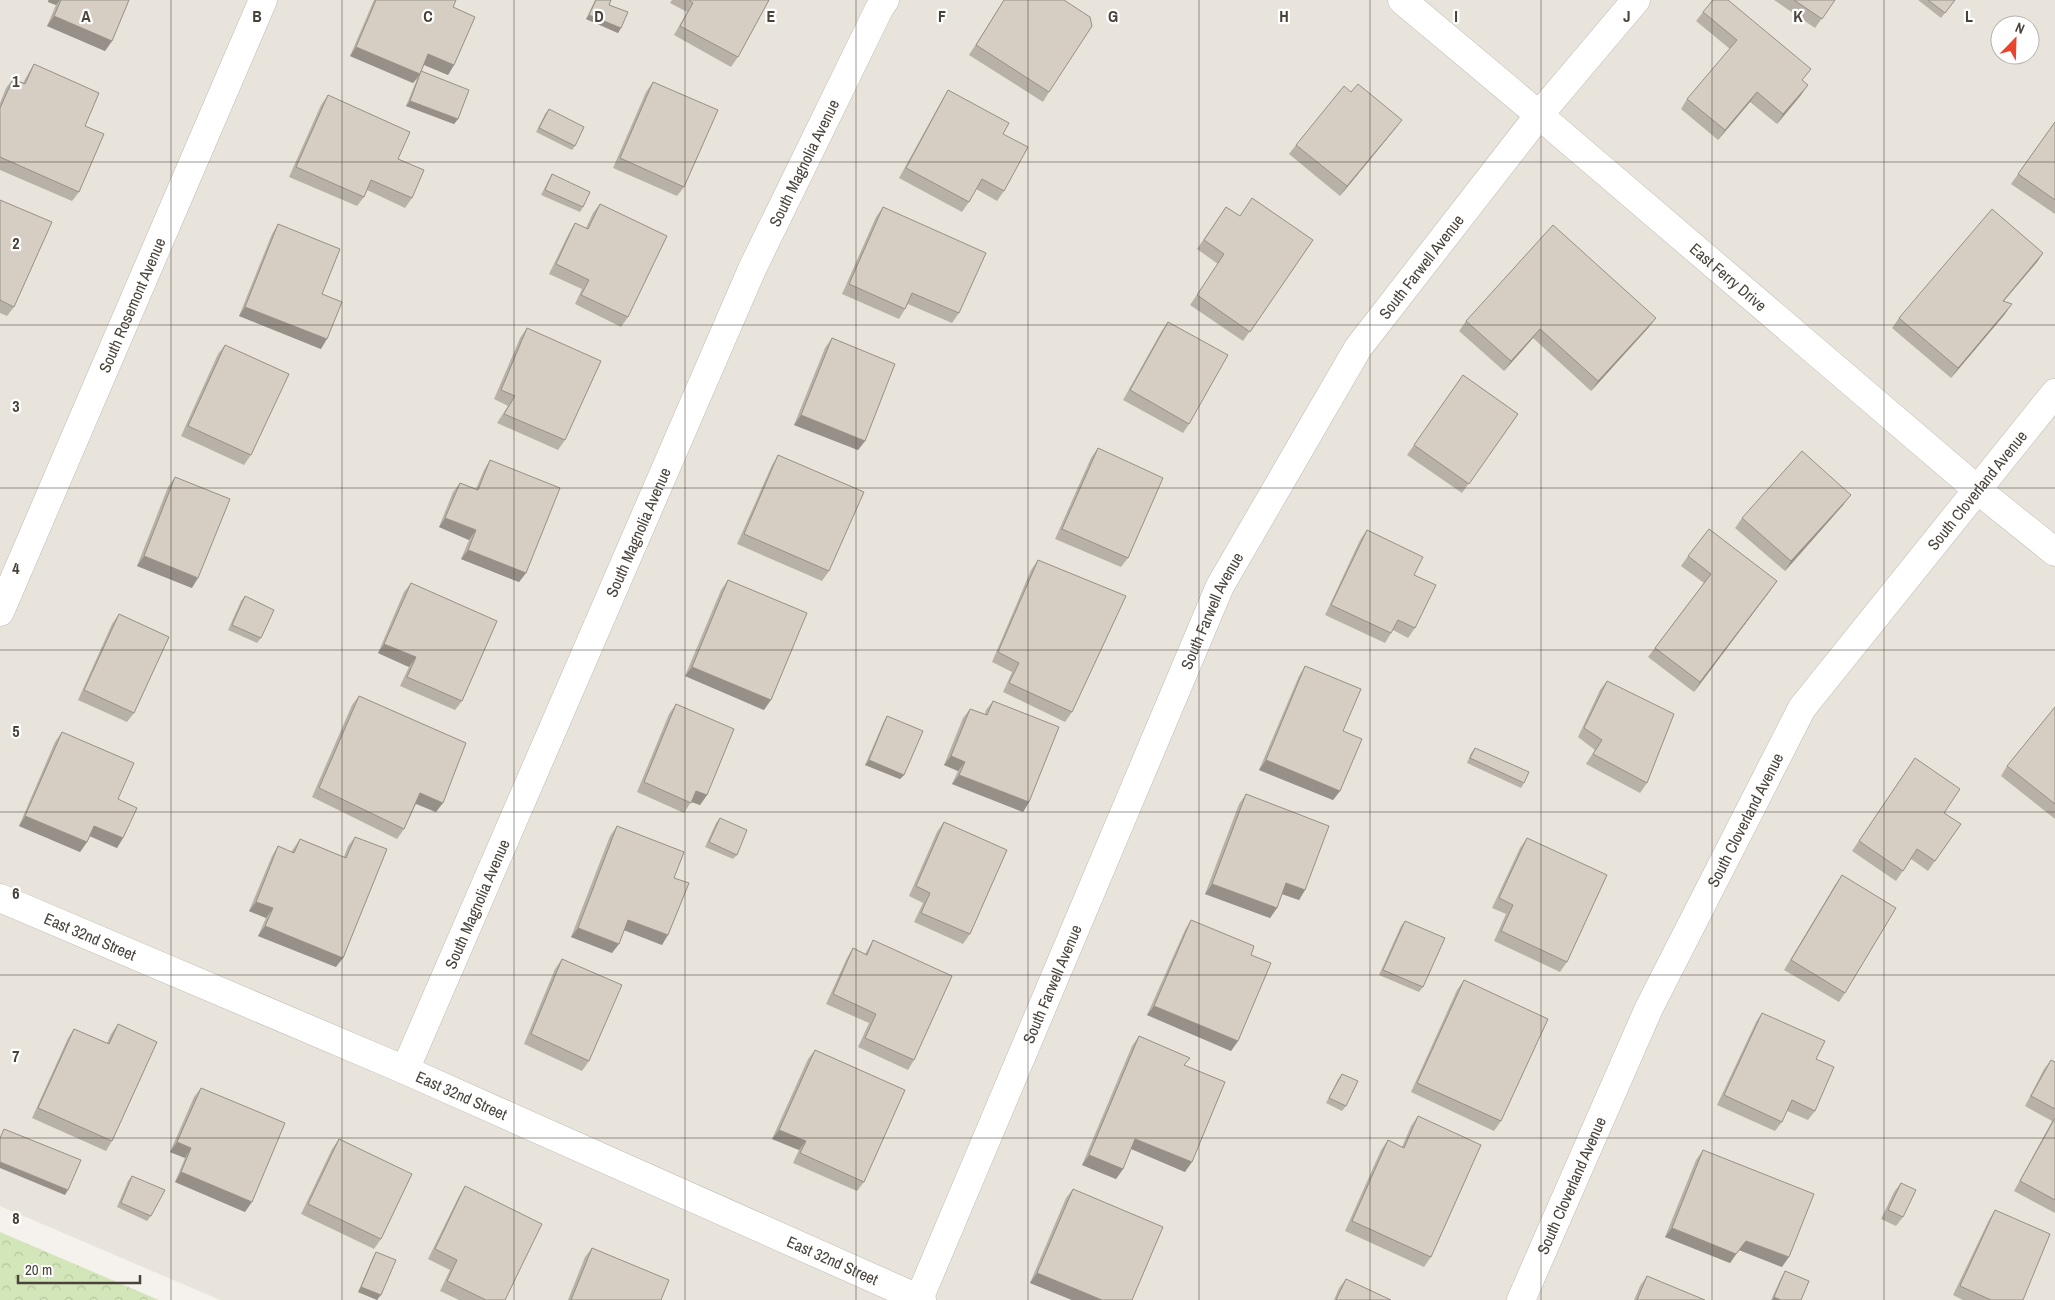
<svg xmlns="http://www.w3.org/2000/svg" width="2055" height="1300" viewBox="0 0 2055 1300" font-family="'Archivo Narrow',sans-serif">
  <defs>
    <pattern id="park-crowns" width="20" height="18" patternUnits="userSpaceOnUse" patternTransform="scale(1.25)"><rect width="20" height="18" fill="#d3e6b9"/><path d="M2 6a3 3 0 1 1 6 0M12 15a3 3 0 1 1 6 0" fill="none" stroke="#b7c6a0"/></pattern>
  </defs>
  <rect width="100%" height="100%" fill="#f5f2ed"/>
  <path fill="#e9e4db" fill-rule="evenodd" d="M0,0H2055V1300H220L0,1206ZM2000,25H2030V55H2000Z"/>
  <path fill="url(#park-crowns)" d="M0,1232L159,1300H0Z"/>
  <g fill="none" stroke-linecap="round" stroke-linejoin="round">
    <defs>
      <g id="minor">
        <path id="s1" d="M1402,0L1539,115L1979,491L2055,552"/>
        <path id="s2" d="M0,612L263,0"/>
        <path id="s3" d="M0,898L405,1070L922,1300"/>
        <path id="s4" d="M405,1070L753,267L879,9L885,0"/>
        <path id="s5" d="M919,1299L1220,586L1358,348L1539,115L1636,0"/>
        <path id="s6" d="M1521,1300L1649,1008L1802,708L2055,393"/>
      </g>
    </defs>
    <use href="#minor" stroke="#c0bab0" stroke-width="29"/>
    <use href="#minor" stroke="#fff" stroke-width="28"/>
  </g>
  <g fill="#b8b1a8">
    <path d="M48,0H129L112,41L105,51L47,26L56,5L48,2Z"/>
    <path d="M374,0H456L453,7L454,65L448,75L424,65L421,71L458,119L454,124L406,106L417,79L413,83L350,56Z"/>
    <path d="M595,0H611L609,5L621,28L618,33L586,19Z"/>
    <path d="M672,0H769L738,57L731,67L674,35L687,12L670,3Z"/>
    <path d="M1004,0H1064L1049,92L1043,102L969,55Z"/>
    <path d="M1774,0H1835L1815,28Z"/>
    <path d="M1918,0H1955L1941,18Z"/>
    <path d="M1703,12L1802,80L1801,95L1777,124L1750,102L1718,140L1681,109L1687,99L1730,49L1696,21Z"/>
    <path d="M34,64L85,126L79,192L72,201L0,170V103L6,88L13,79L23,83L28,74Z"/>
    <path d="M653,82L684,187L677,196L613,168L646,92Z"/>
    <path d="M948,90L1003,134L1004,191L997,201L976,189L969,202L962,212L899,178L942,100Z"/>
    <path d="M328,95L398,159L412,198L405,208L367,190L364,197L357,206L289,177L321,105Z"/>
    <path d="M549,109L575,146L572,150L536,132L545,114Z"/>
    <path d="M2055,122V214L2011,184Z"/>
    <path d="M1395,129L1340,196L1289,154L1296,145Z"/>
    <path d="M552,174L583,207L580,212L541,195L549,179Z"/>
    <path d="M0,200L14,307L7,316L0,313Z"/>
    <path d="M600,204L628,317L621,327L575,304L582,289L549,274L569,233L575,223L586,228L593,213Z"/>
    <path d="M883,207L959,313L952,323L908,304L899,319L842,294L876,217Z"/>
    <path d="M1226,207L1240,216L1313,240L1243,341L1190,305L1218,264L1197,249Z"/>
    <path d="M278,224L322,294L321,349L239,316L272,234Z"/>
    <path d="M2043,253L2037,262L2004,301L2005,314L1951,378L1892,328L1899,318Z"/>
    <path d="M1466,321L1649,327L1591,391L1533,338L1504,371L1459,331Z"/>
    <path d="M1168,322L1189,424L1183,433L1123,400L1161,332Z"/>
    <path d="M527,328L565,440L558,450L497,423L508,406L494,399L520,338Z"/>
    <path d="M832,338L865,441L858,450L794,425L825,348Z"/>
    <path d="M225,345L251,455L244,465L181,436L218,354Z"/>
    <path d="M1463,375L1518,414L1462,493L1407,455Z"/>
    <path d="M1098,448L1128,558L1121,567L1055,539L1091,458Z"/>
    <path d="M778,455L829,571L822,581L737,544L772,465Z"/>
    <path d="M490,460L526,573L519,582L461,559L469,540L439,527L453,492L460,483L476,489L484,470Z"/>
    <path d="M175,477L192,588L137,566L168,487Z"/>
    <path d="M1844,504L1785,571L1735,528L1742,518Z"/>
    <path d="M1367,530L1414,575L1415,628L1408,638L1393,630L1385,643L1325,615L1360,540Z"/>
    <path d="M1688,556L1777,581L1694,692L1648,657L1704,583L1681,566Z"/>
    <path d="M1038,560L1072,712L1065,722L1003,692L1012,672L992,662L1031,570Z"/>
    <path d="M728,580L764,710L685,676L721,590Z"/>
    <path d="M411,583L462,701L455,710L400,686L409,667L378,653L404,592Z"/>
    <path d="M245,596L261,638L257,643L228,630L241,601Z"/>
    <path d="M119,614L134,713L127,722L78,700L112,624Z"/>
    <path d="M1305,666L1343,731L1340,791L1333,800L1259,770L1299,676Z"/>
    <path d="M1607,681L1647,783L1640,793L1586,764L1595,750L1578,737L1600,690Z"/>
    <path d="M359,696L436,812L416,804L404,829L397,839L312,797L352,705Z"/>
    <path d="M993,701L1029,802L1023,812L952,784L958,771L944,765L963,718L970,709L985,714L986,710Z"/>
    <path d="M676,704L707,795L700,805L691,802L684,813L637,792L669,714Z"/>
    <path d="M2055,707V819L2001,776L2007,766Z"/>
    <path d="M887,716L904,775L900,779L865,765L884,721Z"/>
    <path d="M62,732L118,799L123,838L117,848L90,836L87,842L80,852L19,826L55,742Z"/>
    <path d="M1475,748L1524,783L1521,788L1467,763L1471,753Z"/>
    <path d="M1915,758L1944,813L1961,824L1928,871L1911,859L1896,881L1852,851Z"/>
    <path d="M1246,794L1305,890L1299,900L1282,894L1277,908L1270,918L1205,894L1239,804Z"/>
    <path d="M720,818L737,855L733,859L705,847L716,823Z"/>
    <path d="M944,822L970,934L963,944L914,922L923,903L909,896L937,832Z"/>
    <path d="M617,826L674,878L662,945L624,930L612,953L571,937L610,836Z"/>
    <path d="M355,837L336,967L258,936L266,918L249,911L272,856L278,846L291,852L300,839L344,857L348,846Z"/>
    <path d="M1527,838L1567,962L1560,972L1494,941L1506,914L1492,908L1520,848Z"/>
    <path d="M1842,875L1845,993L1839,1002L1784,970L1835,885Z"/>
    <path d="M1191,920L1251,955L1238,1041L1231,1051L1147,1015L1185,930Z"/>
    <path d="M1405,921L1423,987L1419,992L1379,975L1401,926Z"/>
    <path d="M873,940L914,1060L908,1070L858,1047L869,1023L826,1004L847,958L853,948L865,954Z"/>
    <path d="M562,959L589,1061L582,1071L524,1044L555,969Z"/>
    <path d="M1464,980L1501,1121L1494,1131L1411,1092L1457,990Z"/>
    <path d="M1762,1013L1815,1111L1808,1120L1787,1111L1782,1122L1775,1131L1717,1105L1756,1022Z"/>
    <path d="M118,1024L112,1141L106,1151L32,1118L68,1038L74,1029L107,1043L111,1034Z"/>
    <path d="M1139,1036L1185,1065V1172L1131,1149L1123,1169L1116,1179L1082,1165L1132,1046Z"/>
    <path d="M815,1050L864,1182L857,1191L793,1163L799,1150L772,1139L808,1059Z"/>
    <path d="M2051,1060L2055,1062V1213L2014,1191L2052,1121L2025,1106L2044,1069Z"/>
    <path d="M1342,1074L1346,1106L1342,1111L1326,1103L1338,1079Z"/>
    <path d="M201,1088L245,1212L175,1182L185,1158L170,1152L194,1097Z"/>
    <path d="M1418,1116L1431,1257L1424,1267L1345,1231L1381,1150L1388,1140L1402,1147L1411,1126Z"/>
    <path d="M339,1139L381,1239L374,1249L301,1214L332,1149Z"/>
    <path d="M1703,1150L1782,1267L1739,1250L1730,1263L1665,1237L1696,1160Z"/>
    <path d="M132,1176L151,1216L147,1221L117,1207L128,1181Z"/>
    <path d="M1901,1183L1903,1217L1896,1226L1881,1219L1894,1192Z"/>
    <path d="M465,1186L505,1300H459L440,1291L450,1270L428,1259L459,1196Z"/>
    <path d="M1073,1189L1132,1300H1072L1030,1283L1066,1198Z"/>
    <path d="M1995,1210L2023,1300H1963L1953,1295L1989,1220Z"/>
    <path d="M592,1248L661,1300H568L585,1257Z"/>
    <path d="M376,1252L378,1300L358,1292L373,1257Z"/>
    <path d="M1785,1271L1801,1300H1771L1782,1276Z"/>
    <path d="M1647,1276L1705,1300H1634L1640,1286Z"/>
    <path d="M1346,1279L1391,1300H1334L1339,1288Z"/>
  </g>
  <g fill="#969088">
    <path d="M49,0H60L56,5L48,2Z"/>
    <path d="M589,15L621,28L618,33L586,19Z"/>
    <path d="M54,16L112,41L105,51L47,26Z"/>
    <path d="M356,47L420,74L413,83L350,56Z"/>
    <path d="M428,54L454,65L448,75L422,64Z"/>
    <path d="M1808,85L1801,95L1777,124L1783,114Z"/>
    <path d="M1757,92L1750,102L1718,140L1725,130Z"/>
    <path d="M410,101L458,119L454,124L406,106Z"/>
    <path d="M1402,120L1395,129L1340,196L1347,186Z"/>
    <path d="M2043,253L2037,262L1996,310L2003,301Z"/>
    <path d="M2012,304L2005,314L1951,378L1958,368Z"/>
    <path d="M245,307L327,339L321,349L239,316Z"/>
    <path d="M1656,318L1649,327L1591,391L1598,381Z"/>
    <path d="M1540,329L1533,338L1504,371L1511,361Z"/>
    <path d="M801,415L865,441L858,450L794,425Z"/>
    <path d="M1851,495L1844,504L1785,571L1791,561Z"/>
    <path d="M445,518L476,530L469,540L439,527Z"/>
    <path d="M468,550L526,573L519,582L461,559Z"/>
    <path d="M144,556L198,578L192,588L137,566Z"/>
    <path d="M1777,581L1770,591L1694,692L1700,682Z"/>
    <path d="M384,644L416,657L409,667L378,653Z"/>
    <path d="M692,667L771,700L764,710L685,676Z"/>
    <path d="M951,756L965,762L958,771L944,765Z"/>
    <path d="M869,760L904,775L900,779L865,765Z"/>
    <path d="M1266,760L1340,791L1333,800L1259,770Z"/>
    <path d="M959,775L1029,802L1023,812L952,784Z"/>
    <path d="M696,791L707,795L700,805L689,801Z"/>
    <path d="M420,793L443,803L436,812L414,803Z"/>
    <path d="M25,816L87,842L80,852L19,826Z"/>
    <path d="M94,826L123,838L117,848L87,835Z"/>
    <path d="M1286,883L1305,890L1299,900L1279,893Z"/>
    <path d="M1212,884L1277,908L1270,918L1205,894Z"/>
    <path d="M256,902L273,908L266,918L249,911Z"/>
    <path d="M628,920L668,935L662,945L621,929Z"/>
    <path d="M265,926L343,958L336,967L258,936Z"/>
    <path d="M578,928L619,944L612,953L571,937Z"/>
    <path d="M1154,1006L1238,1041L1231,1051L1147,1015Z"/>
    <path d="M779,1130L806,1141L799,1150L772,1139Z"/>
    <path d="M1135,1139L1192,1162L1185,1172L1129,1148Z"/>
    <path d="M177,1142L191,1148L185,1158L170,1152Z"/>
    <path d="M1089,1155L1123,1169L1116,1179L1082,1165Z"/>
    <path d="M0,1162L68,1190L65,1195L0,1168Z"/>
    <path d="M181,1172L252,1202L245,1212L175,1182Z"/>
    <path d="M1672,1228L1746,1241L1789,1257L1782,1267L1739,1250L1730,1263L1665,1237Z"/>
    <path d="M1037,1273L1102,1300H1072L1030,1283Z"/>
    <path d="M361,1287L381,1295L377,1300L358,1292Z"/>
    <path d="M1774,1297L1781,1300H1772Z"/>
  </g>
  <g fill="#d6cec3" stroke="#969088">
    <path d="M61,0H129L112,41L54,16Z"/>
    <path d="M376,0H456L453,7L475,17L454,65L428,54L420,74L356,47Z"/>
    <path d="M596,0H611L609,5L628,12L621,28L589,15Z"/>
    <path d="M689,0H769L738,57L680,26L693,3Z"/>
    <path d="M1004,0H1064L1090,17L1092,26L1049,92L976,45Z"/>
    <path d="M1713,0H1728L1811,69L1802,80L1808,85L1783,114L1757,92L1725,130L1687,99L1737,40L1703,12Z"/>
    <path d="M1794,0H1835L1822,19Z"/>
    <path d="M1928,0H1955L1945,13Z"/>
    <path d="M34,64L99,93L85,126L104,134L79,192L0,157V108L13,79L25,84Z"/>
    <path d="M421,71L469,90L458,119L410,101Z"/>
    <path d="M653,82L718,110L684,187L620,158Z"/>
    <path d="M1358,84L1402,120L1347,186L1296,145L1344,86L1351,92Z"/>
    <path d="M948,90L1009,123L1003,134L1028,147L1004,191L982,179L969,202L906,168Z"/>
    <path d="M328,95L410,132L398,159L424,170L412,198L371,180L364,197L296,167Z"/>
    <path d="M549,109L584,127L575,146L539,128Z"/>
    <path d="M2055,122V200L2018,174Z"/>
    <path d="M552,174L590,192L583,207L545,190Z"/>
    <path d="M1252,198L1313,240L1250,332L1197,295L1224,254L1204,240L1226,207L1240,216Z"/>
    <path d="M0,200L52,222L14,307L0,300Z"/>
    <path d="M600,204L667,236L628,317L581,295L589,280L556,264L575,223L588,229Z"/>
    <path d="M883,207L986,253L959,313L912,293L905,309L849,284Z"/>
    <path d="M1992,209L2043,253L2003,301L2012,304L1958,368L1899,318Z"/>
    <path d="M278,224L340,249L322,294L342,302L327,339L245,307Z"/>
    <path d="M1553,225L1656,318L1598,381L1540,329L1511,361L1466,321Z"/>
    <path d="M1168,322L1228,355L1189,424L1130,390Z"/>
    <path d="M527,328L601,361L565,440L504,414L515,396L501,390Z"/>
    <path d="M832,338L895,364L865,441L801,415Z"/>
    <path d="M225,345L289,374L251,455L188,426Z"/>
    <path d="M1463,375L1518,414L1469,484L1414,445Z"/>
    <path d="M1098,448L1163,478L1128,558L1062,529Z"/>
    <path d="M1802,451L1851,495L1791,561L1742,518Z"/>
    <path d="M778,455L864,492L829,571L744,534Z"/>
    <path d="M490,460L560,488L526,573L468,550L476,530L445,518L460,483L478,490Z"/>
    <path d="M175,477L230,499L198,578L144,556Z"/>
    <path d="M1709,529L1777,581L1700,682L1655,648L1711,574L1688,556Z"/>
    <path d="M1367,530L1423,557L1414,575L1436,585L1415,628L1398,620L1391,633L1331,605Z"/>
    <path d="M1038,560L1126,596L1072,712L1009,683L1019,663L998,652Z"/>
    <path d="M728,580L807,613L771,700L692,667Z"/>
    <path d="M411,583L497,621L462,701L407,677L416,657L384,644Z"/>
    <path d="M245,596L274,610L261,638L232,625Z"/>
    <path d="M119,614L169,637L134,713L84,690Z"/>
    <path d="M1305,666L1361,689L1343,731L1362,739L1340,791L1266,760Z"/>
    <path d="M1607,681L1674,714L1647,783L1593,754L1602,740L1584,728Z"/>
    <path d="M359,696L466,743L443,803L420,793L404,829L319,788Z"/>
    <path d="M993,701L1059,727L1029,802L959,775L965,762L951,756L970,709L987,715Z"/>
    <path d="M676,704L734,729L707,795L696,791L691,803L644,782Z"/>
    <path d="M2055,707V804L2007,766Z"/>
    <path d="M887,716L923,731L904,775L869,760Z"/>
    <path d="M62,732L134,763L118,799L137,808L123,838L94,826L87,842L25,816Z"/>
    <path d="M1475,748L1529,772L1524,783L1470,758Z"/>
    <path d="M1915,758L1960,789L1944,813L1961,824L1935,861L1917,849L1903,871L1859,841Z"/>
    <path d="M1246,794L1329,826L1305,890L1286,883L1277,908L1212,884Z"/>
    <path d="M720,818L747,830L737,855L709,842Z"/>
    <path d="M944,822L1007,850L970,934L921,913L930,893L916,886Z"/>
    <path d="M617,826L684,852L674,878L689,883L668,935L628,920L619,944L578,928Z"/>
    <path d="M355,837L387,849L343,958L265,926L273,908L256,902L278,846L294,853L300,839L346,858Z"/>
    <path d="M1527,838L1607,875L1567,962L1501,931L1513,905L1499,898Z"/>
    <path d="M1842,875L1896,908L1845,993L1791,960Z"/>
    <path d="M1191,920L1254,946L1251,955L1271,963L1238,1041L1154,1006Z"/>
    <path d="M1405,921L1445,938L1423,987L1383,970Z"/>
    <path d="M873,940L952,976L914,1060L865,1038L876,1014L833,994L853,948L867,955Z"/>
    <path d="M562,959L622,985L589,1061L531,1034Z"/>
    <path d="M1464,980L1548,1019L1501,1121L1417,1083Z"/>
    <path d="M1762,1013L1825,1041L1816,1059L1834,1067L1815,1111L1792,1100L1782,1122L1724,1095Z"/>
    <path d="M118,1024L157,1042L112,1141L38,1108L74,1029L109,1044Z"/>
    <path d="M1139,1036L1190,1058L1184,1065L1225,1082L1192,1162L1135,1139L1123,1169L1089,1155Z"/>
    <path d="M815,1050L905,1090L864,1182L800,1153L806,1141L779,1130Z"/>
    <path d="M2051,1060L2055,1062V1109L2031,1096Z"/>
    <path d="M1342,1074L1358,1081L1346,1106L1329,1098Z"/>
    <path d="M201,1088L285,1123L252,1202L181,1172L191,1148L177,1142Z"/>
    <path d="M1418,1116L1481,1145L1431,1257L1352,1221L1388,1140L1404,1148Z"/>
    <path d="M2055,1118V1200L2020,1181Z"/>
    <path d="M4,1129L81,1160L68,1190L0,1162V1138Z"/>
    <path d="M339,1139L412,1174L381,1239L308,1204Z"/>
    <path d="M1703,1150L1814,1194L1789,1257L1746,1241L1736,1254L1672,1228Z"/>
    <path d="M132,1176L165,1190L151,1216L121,1203Z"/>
    <path d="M1901,1183L1916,1190L1903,1217L1888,1210Z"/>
    <path d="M465,1186L542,1224L505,1300H486L447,1281L457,1260L435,1249Z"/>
    <path d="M1073,1189L1163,1227L1132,1300H1102L1037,1273Z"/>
    <path d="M1995,1210L2050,1234L2023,1300H1991L1960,1286Z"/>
    <path d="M592,1248L669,1280L661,1300H571Z"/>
    <path d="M376,1252L396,1260L381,1295L361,1287Z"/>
    <path d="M1785,1271L1809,1281L1801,1300H1781L1774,1297Z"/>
    <path d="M1647,1276L1705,1300H1637Z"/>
    <path d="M1346,1279L1391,1300H1336Z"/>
  </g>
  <path fill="none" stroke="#49433a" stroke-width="1" stroke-opacity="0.55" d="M171,0V1300M342,0V1300M514,0V1300M685,0V1300M856,0V1300M1028,0V1300M1199,0V1300M1370,0V1300M1541,0V1300M1712,0V1300M1884,0V1300M0,162H2055M0,325H2055M0,488H2055M0,650H2055M0,812H2055M0,975H2055M0,1138H2055"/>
  <g text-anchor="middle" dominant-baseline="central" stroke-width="4.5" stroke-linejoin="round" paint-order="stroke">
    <g font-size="16" fill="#49433a" stroke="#fff">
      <text stroke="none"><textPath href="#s4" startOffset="991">South Magnolia Avenue</textPath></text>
      <text stroke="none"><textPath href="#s5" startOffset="1152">South Farwell Avenue</textPath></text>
      <text stroke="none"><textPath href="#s1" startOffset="428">East Ferry Drive</textPath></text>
      <text stroke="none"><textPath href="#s2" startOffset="334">South Rosemont Avenue</textPath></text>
      <text stroke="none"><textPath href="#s6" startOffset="935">South Cloverland Avenue</textPath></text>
      <text stroke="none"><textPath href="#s4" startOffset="586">South Magnolia Avenue</textPath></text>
      <text stroke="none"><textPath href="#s5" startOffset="748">South Farwell Avenue</textPath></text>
      <text stroke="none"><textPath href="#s6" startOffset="530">South Cloverland Avenue</textPath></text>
      <text stroke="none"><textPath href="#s4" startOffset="181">South Magnolia Avenue</textPath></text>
      <text stroke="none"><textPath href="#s3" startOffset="98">East 32nd Street</textPath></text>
      <text stroke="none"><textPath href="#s5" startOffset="342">South Farwell Avenue</textPath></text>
      <text stroke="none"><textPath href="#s3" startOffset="502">East 32nd Street</textPath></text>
      <text stroke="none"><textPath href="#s6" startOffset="125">South Cloverland Avenue</textPath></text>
      <text stroke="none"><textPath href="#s3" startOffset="908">East 32nd Street</textPath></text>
    </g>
  </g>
  <g font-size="16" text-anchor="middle" font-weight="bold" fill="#49433a" stroke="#fff" stroke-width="4.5" stroke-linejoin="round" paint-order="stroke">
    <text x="86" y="22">A</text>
    <text x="257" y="22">B</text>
    <text x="428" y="22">C</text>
    <text x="599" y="22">D</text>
    <text x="771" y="22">E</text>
    <text x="942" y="22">F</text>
    <text x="1113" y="22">G</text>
    <text x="1284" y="22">H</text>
    <text x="1456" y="22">I</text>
    <text x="1627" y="22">J</text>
    <text x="1798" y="22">K</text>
    <text x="1969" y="22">L</text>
    <text x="16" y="87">1</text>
    <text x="16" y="249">2</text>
    <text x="16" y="412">3</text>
    <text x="16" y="574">4</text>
    <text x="16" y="737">5</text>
    <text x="16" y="899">6</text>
    <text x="16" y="1062">7</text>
    <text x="16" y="1224">8</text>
  </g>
  <g transform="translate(2015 40) rotate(23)"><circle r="24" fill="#ffffff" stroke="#b6b4b0"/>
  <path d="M0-4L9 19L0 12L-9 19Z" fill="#ea442f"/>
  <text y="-8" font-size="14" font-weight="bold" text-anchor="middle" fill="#49433a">N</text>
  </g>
  <path d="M18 1275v8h122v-8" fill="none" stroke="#49433a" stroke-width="2.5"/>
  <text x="25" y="1275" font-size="15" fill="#49433a" stroke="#ffffff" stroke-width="4" paint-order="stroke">20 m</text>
</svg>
